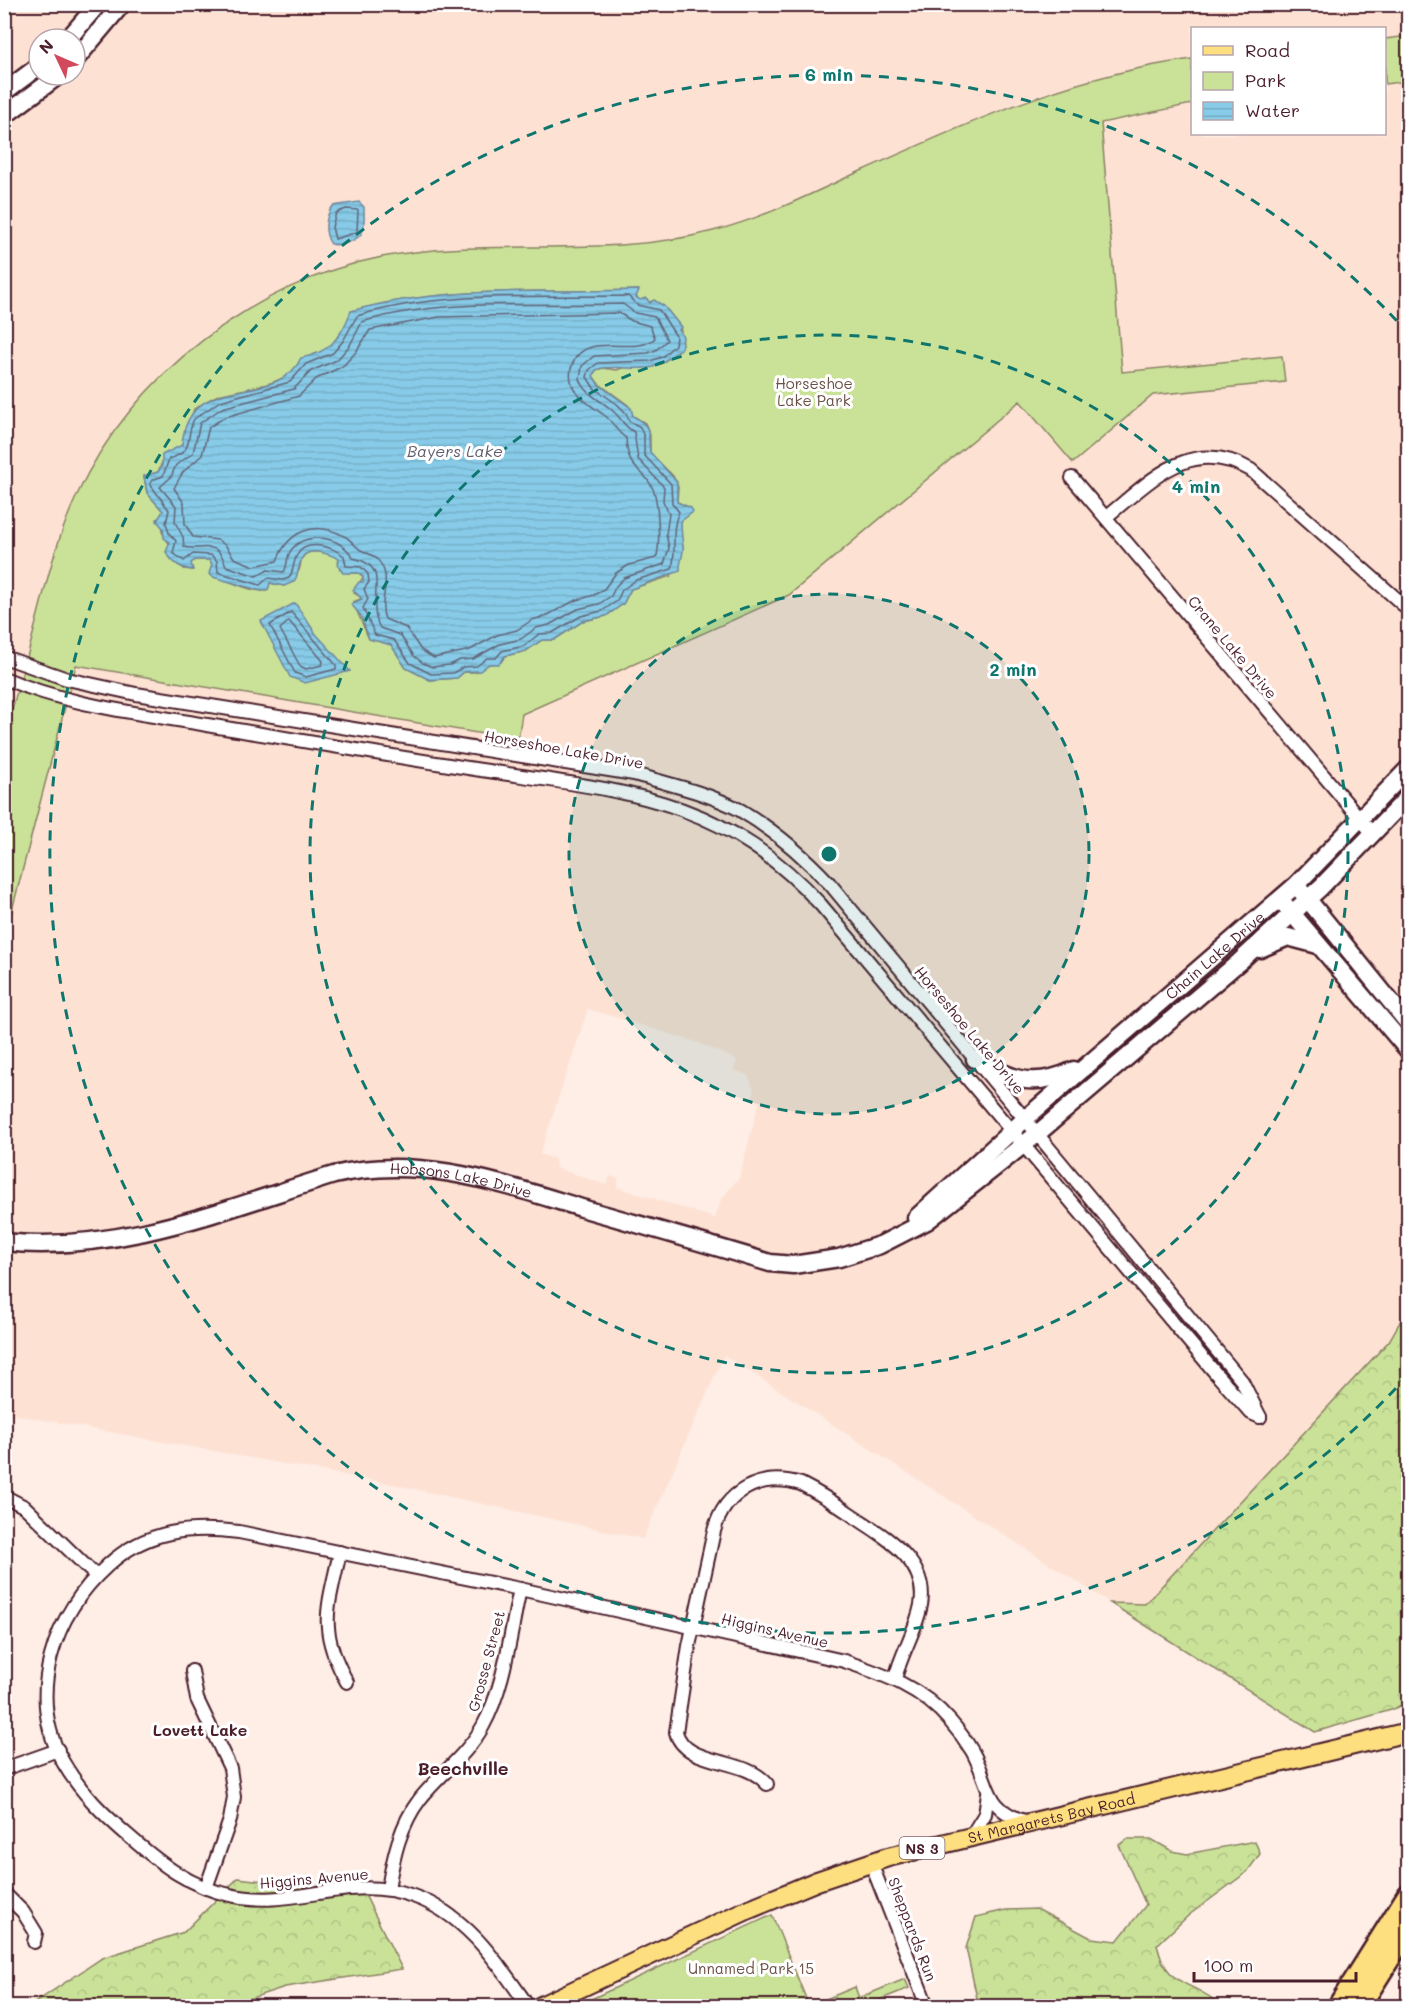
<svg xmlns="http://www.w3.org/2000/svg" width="1413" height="2011" viewBox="0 0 1413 2011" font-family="Mali,sans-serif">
  <defs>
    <pattern id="forest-crowns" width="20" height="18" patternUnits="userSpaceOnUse" patternTransform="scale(1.5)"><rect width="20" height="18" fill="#c9e298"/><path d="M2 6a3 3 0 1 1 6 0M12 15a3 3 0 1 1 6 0" fill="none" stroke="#aec183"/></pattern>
    <pattern id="water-rules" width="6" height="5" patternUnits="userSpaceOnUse" patternTransform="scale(1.5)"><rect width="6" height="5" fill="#87cbe8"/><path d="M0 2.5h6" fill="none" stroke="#76aec7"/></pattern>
  </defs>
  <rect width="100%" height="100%" fill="#feeee6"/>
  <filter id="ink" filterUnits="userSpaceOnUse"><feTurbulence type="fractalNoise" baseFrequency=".0167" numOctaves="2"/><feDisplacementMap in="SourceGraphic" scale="12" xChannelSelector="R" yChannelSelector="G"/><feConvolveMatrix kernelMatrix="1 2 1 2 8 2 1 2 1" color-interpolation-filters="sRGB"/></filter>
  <g filter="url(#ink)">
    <g fill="#fde2d4" fill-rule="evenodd">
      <path d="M5,5H1408V36L1385,39L1384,28H1192V59L1107,75L1032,97L767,213L728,227L672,240L631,245L443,249L402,254L338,269L270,297L220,327L176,363L136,405L93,462L59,540L5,744ZM39,39H75V75H39Z"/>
      <path d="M1408,81V1308L1389,1341L1145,1604L1110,1603L724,1355L643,1539L382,1482L5,1413V937L76,665L522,714L789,595L1020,400L1073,463L1153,395L1285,382L1120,376L1096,122L1192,104V134H1384L1385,84ZM588,1009L696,1042L737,1060L734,1070L748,1075L754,1089L752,1100L759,1102L739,1178L721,1199L715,1218L617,1187L619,1179L610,1176L607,1185L556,1168L555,1159L540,1154Z"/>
    </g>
    <g fill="#c9e298" stroke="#8a8062" stroke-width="1.5" fill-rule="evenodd">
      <path d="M1408,36V81L1385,84V39Z"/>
      <path d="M1192,59V104L1101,123L1122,372L1282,356L1285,382L1153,395L1073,463L1020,401L789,595L522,714L518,740L76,665L5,937C5,891 5,846 5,800C5,781 2,760 5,741C11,707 23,674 31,642C44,592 55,542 77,495C131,377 254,282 382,257C491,236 604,260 713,231C765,218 814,192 863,170C976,120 1068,76 1192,59ZM638,290L636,297L640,300L647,299L649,303L652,301L668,311L680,326L683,343L681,348L662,363L652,367H624L617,370L603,368L596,370L593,376L598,383L628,405L633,416L645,423L650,435V453L673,476L678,487L677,502L691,508L692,512L681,521L680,534L683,547L671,576L631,589L623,604L606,616L583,621L554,640H542L526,651L505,656L501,662L489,664L476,672H464L457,678L430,680L406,668L391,644L369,639L353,602L363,598L354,593L363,577L359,573H349L338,565L339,559C330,554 309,546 302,558C300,562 301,568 298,572C295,577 288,582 284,586L270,583L267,591C251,592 222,580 211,569L212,564L209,560H195L191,563L192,570L184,569L162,532L163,528L157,519L164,514L163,511L147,493L144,476L158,472L166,453L178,449L182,445L194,409C203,404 210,398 219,395C241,388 292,386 300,360L328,349L344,329L352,311C444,285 543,293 638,290Z"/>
      <path d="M772,1915L809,2006L855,1987L859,1998L905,1979L909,1988L864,2006H576Z"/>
    </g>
    <g fill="url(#forest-crowns)" stroke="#8a8062" stroke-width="1.5">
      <path d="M1408,1308V1702L1391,1710L1315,1732L1110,1603L1145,1604L1389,1341Z"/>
      <path d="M1127,1839H1151L1172,1851L1187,1854L1255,1841L1260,1854L1247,1872L1189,1915L1157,1945C1168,1991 1195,1980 1221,2006H985L977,1998L966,1948L976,1917L1006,1910L1037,1909L1091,1938L1117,1941L1146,1905L1119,1845Z"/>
      <path d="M238,1878L364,1893L402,1969L285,1987L227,2006H30L102,1958L184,1932Z"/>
    </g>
    <g fill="url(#water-rules)" stroke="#6f869c" stroke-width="1.5">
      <path d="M359,202L364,207C364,224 367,236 349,242C342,244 338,246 331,244C323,233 325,216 333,206Z"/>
      <path d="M639,290L636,297L640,300L646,298L650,303L654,300L664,306L681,327L679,330L683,337L681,349C671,355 665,363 653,367C639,371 608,364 596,370L593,376L598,384L631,408L633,416C654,428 647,433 650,452L677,482V502L691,508L693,512L681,521C681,531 682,538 683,547C684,555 679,562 680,571L631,589L623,604L606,616L583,621L554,640H542L526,651L505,656L499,664H489L480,671L464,672L457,678L430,680L406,668L391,645L369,639L361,616L351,604L362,599L353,590L359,582H363V577L359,573H343L338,566L339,559C330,554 308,546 302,558C298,566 299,574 294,582L284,586L270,583L268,590L261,591L213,577L209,574L212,564L209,560H195L191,563L193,570C180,569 172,562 166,552L170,542L164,538L163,528L157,521L163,511L147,493L144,476L158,472L162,465V455L182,445C188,367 277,410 301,358C329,353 341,338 351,311C444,285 543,293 639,290Z"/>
      <path d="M295,603L316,634L350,671L305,683L290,677L261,621Z"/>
    </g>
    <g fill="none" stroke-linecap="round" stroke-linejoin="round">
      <g stroke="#626477" stroke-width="1.5">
        <path d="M346,209L358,210L357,232L335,239L332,227L336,213Z"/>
        <path d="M628,296L637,305L659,310L676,336L675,345L662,357L650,361L598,363L589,370L587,377L594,388L617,404L626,413L629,421L640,427L644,437V455L671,484L672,503L679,512C670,529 677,550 672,569L636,580L622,590L617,601L602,611L581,616L552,633L539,634L524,646L502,651L496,658H487L477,666L463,667L453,673L431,674L410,663L394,640L375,635L363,608L368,599L364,589L369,582L368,574L361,567L346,566L344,556C332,546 306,539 297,555C293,562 294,571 289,578L283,580L268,578L260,585L218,572L217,561L211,555L193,554L184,561L173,553L176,541L169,533L166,523L169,510L150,484L152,480L163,476L169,459C196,450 184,440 194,419L220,401L290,382L306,364L333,353L343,341L357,316C443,290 539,298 628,296Z"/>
        <path d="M623,304L635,313L655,317L667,340L656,350L648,353L594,356L582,366L580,379C586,396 602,400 614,412C622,419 624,427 634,432L638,459L664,487L663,501L669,514L666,534L669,548L664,564L624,578L616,586L611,596L599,604L578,609L549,625L536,628L521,639L500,644L473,659L460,660L450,665L432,667L423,663L414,656L400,635L380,628C364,600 395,567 353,558C343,537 307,530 292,549C286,556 288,565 284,572L268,570L256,576L226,566C217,537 203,552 184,547L183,537L175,522L176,506L160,487L171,477L176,465L193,453L200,423L222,408L294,389L311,371L337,360L350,345L362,322C445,297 537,307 623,304Z"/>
        <path d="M619,313L632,321L650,326L655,338C635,358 581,327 571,369C566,392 589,404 604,415C613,421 616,432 626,438C628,475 642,464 653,489C658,499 661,548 656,558L629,565L616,573L604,589L594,595L574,601L546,616L532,620L517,630L497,635L470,650L434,658L421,650L406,628L385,619C378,602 391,583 382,566C377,556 370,555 361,550C355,547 351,539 344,536C314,520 288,531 277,561L254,566L234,558L226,546L218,540L193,537L185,524L184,503L174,488L183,472L202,455L209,427L225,417L299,396L316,379L343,366L356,352L370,330L439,317Z"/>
        <path d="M291,612L336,665V669L306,677L295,673L270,625Z"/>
        <path d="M289,621L323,661L322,665L306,669L300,666L280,629Z"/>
      </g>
      <defs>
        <g id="street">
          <path d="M1072,478L1373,834"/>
          <path d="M1106,517C1151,481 1190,435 1251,470L1408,609"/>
          <path d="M4,657L67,679L136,694L634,774C669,784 708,793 740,810C774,830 803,855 830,884L1242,1381L1260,1417"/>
          <path d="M4,678C69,706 139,713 207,725C298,740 389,756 481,770C619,791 720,794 821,905L1218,1376L1251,1413L1260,1417"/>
          <path d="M4,1496L25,1507L96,1576"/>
          <path d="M340,1552C328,1608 317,1629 347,1682"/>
          <path d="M192,1671L197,1699L230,1768L234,1797L230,1820L206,1888"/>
          <path d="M4,1769L58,1750"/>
          <path d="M767,1784C744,1756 685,1767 676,1732L689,1646L714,1531C725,1490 762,1472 801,1484C819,1493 836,1504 852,1515C883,1536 929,1560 921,1605C916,1631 901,1653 895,1679"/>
          <path d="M970,1838L985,1814L988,1793"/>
          <path d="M871,1863L927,2006"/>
          <path d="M388,1889C393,1858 400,1825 420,1799C440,1774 467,1755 483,1726C505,1686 510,1634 520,1589"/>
          <path d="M4,1893L23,1912L36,1933L34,1942"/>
          <path d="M528,2006C497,1962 467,1915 413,1896C350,1873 293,1910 230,1895C190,1887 161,1864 131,1838C105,1816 80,1792 63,1762C25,1693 54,1614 108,1565C146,1530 190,1526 239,1532L520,1589L844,1661C885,1675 921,1687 950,1721C958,1730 966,1741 972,1751C991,1784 983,1810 1028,1822"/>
        </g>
        <g id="secondary">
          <path d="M68,39L98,4"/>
          <path d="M75,60L122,4"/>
          <path d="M4,92L39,66"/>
          <path d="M4,116L59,75"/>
          <path d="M1301,891L1408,1023"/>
          <path d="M1285,905L1408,1050"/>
          <path d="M1260,949L1288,937L1318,945"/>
          <path d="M975,1059C1012,1080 1033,1089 1074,1070"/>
          <path id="s1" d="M916,1218L1025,1119L1296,885L1408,769"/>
          <path id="s2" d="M4,1242C119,1254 227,1208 334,1175C421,1154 502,1184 585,1209C647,1227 708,1244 770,1263L793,1265L839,1258L880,1245L927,1221L1037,1134L1239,962L1321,887L1408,797"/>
        </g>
        <g id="primary">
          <path id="s3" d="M541,2006L747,1910L817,1881L888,1857L1408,1732"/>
        </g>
        <g id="highway">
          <path d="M1339,2006L1408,1896"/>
          <path d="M1359,2006L1408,1928"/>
        </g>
      </defs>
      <use href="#street" stroke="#4a1f2b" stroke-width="16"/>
      <use href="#secondary" stroke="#4a1f2b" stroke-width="21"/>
      <use href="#primary" stroke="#4a1f2b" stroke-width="22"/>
      <use href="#highway" stroke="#4a1f2b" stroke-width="26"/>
      <use href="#street" stroke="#fff" stroke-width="12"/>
      <use href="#secondary" stroke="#fff" stroke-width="16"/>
      <use href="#primary" stroke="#fedf80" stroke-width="18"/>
      <use href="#highway" stroke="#fedf80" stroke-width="21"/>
    </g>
  </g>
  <circle cx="829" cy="854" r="260" fill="#0f766e" fill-opacity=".12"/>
  <g fill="none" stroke="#0f766e" stroke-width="3" stroke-dasharray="10 8">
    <circle cx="829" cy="854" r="260"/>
    <circle cx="829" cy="854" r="519"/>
    <path d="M1408 1375A779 779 0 1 1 1408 333"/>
  </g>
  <g text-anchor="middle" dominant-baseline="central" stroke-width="6" stroke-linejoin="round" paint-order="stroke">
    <rect fill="#fff" stroke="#80626b" stroke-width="1.5" x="899.5" y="1837" width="45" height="22" rx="4.5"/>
    <g font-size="14" font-weight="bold" fill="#4a1f2b">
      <text x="922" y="1848">NS 3</text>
    </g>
    <g font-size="15" fill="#6a5046" stroke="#fff">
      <text x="814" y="383">Horseshoe<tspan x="814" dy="17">Lake Park</tspan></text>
      <text x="751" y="1968">Unnamed Park 15</text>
    </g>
    <g font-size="15" fill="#4a1f2b" stroke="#fff">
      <text transform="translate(1233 647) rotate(50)">Crane Lake Drive</text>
      <text transform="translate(564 749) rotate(10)">Horseshoe Lake Drive</text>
      <text stroke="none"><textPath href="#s1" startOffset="398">Chain Lake Drive</textPath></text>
      <text transform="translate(970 1030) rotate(50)">Horseshoe Lake Drive</text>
      <text stroke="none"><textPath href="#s2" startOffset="468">Hobsons Lake Drive</textPath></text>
      <text transform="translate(775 1630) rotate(13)">Higgins Avenue</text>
      <text transform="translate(486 1661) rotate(-75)">Grosse Street</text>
      <text stroke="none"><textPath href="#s3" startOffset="546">St Margarets Bay Road</textPath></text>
      <text transform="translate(314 1878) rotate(-5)">Higgins Avenue</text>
      <text transform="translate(913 1929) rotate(69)">Sheppards Run</text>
    </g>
    <g font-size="16" font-style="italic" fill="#5f5b6d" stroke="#fff">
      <text x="455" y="450">Bayers Lake</text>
    </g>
    <g font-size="16" font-weight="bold" fill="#4a1f2b" stroke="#fff">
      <text x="200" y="1729">Lovett Lake</text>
    </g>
    <g font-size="18" font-weight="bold" fill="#4a1f2b" stroke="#fff">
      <text x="463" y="1768">Beechville</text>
    </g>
  </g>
  <circle cx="829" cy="854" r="9" fill="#0f766e" stroke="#fff" stroke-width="3"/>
  <g font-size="18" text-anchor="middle" font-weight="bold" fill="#0f766e" stroke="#fff" stroke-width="6" stroke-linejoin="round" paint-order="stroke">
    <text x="829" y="81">6 min</text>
    <text x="1196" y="493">4 min</text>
    <text x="1013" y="676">2 min</text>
  </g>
  <rect width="1413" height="2011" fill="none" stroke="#fff" stroke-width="24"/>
  <rect x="12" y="12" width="1389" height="1987" fill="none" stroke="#4a1f2b" stroke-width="2" filter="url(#ink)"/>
  <rect x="1191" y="27" width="195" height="108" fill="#ffffff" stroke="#b7a5aa" stroke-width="1.5"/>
  <rect x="1203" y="46" width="30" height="9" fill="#fedf80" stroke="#b7a5aa" stroke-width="1.5"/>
  <text x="1245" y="57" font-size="18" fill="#4a1f2b">Road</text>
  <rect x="1203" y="72" width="30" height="18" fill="#c9e298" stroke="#b7a5aa" stroke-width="1.5"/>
  <text x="1245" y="87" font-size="18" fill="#4a1f2b">Park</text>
  <rect x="1203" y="102" width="30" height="18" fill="url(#water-rules)" stroke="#b7a5aa" stroke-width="1.5"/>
  <text x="1245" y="117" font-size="18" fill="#4a1f2b">Water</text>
  <g transform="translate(57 57) rotate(314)"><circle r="28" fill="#ffffff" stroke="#b7a5aa" stroke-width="1.5"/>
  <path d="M0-4.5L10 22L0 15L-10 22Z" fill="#d1495b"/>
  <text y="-9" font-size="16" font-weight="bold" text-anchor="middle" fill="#4a1f2b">N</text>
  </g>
  <path d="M1194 1972v9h162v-9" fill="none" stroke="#4a1f2b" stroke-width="3"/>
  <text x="1203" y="1972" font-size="18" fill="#4a1f2b" stroke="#ffffff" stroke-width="4.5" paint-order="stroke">100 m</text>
</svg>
